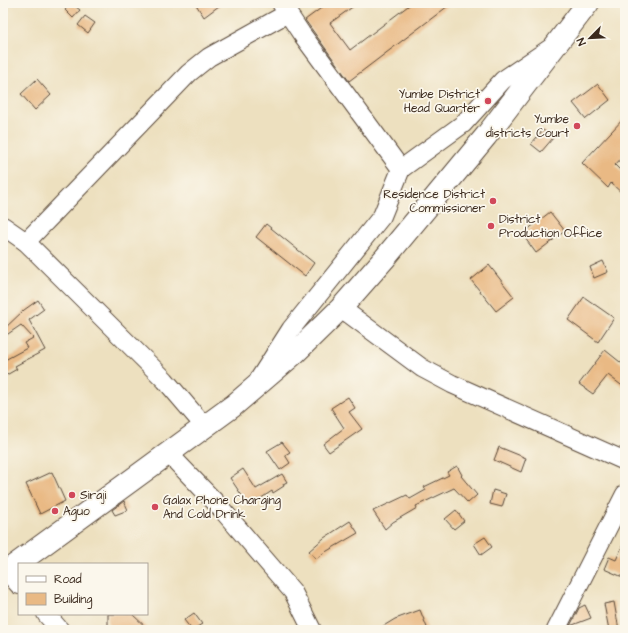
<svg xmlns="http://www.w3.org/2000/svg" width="628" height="633" viewBox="0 0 628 633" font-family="'Architects Daughter',sans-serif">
  <rect width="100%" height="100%" fill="#fbf7ec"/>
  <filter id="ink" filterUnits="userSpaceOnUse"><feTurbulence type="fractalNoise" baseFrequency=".025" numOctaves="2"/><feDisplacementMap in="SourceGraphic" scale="8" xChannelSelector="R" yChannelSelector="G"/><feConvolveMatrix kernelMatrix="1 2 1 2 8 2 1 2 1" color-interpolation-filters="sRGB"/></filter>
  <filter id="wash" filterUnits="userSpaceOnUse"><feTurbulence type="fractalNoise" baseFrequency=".012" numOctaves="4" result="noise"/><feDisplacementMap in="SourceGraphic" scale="16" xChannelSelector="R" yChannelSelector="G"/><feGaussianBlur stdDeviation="0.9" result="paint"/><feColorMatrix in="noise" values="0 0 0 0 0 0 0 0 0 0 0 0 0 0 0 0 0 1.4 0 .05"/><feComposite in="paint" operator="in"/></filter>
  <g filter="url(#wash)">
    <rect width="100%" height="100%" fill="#ede0bf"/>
    <g id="blocks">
      <g fill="#e9b984">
        <path d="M71,3L80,10L73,18L65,10Z"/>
        <path d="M195,3H223L204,17Z"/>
        <path d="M328,3H358L330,23L350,50L412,3H452L349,81L305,20Z"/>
        <path d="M85,16L95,23L88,33L78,25Z"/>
        <path d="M37,79L51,95L35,110L21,94Z"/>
        <path d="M598,84L610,100L586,119L573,103Z"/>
        <path d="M625,117V154L615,165L625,175V196L611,183L608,188L582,163Z"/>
        <path d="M543,130L553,138L541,152L531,144Z"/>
        <path d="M550,212L565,231L536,253L522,234Z"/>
        <path d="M266,224L314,263L305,276L256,237Z"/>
        <path d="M603,261L608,272L594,278L590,267Z"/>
        <path d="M489,265L514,297L496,311L471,280Z"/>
        <path d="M584,297L614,318L598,342L568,320Z"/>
        <path d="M38,300L44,309L29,320L45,350L15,366L17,369L3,377V361L27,348L24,343L33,338L21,325L5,336L3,330L24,310Z"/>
        <path d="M605,350L625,366V388L608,375L593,394L579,384Z"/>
        <path d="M348,397L355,408L349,412L362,429L329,452L323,444L344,428L331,408Z"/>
        <path d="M282,442L290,452L285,455L290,463L280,470L267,451Z"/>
        <path d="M499,447L526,458L521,472L494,460Z"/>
        <path d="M457,466L462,475L461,476L477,495L468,503L454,488L416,506L417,508L393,522L385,529L373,511L407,495L410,499L426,490L424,487L449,475L447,472Z"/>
        <path d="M243,469L256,489L282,474L287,482L283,484L284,486L273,493L272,491L249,506L230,478Z"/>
        <path d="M52,472L65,501L40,514L26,484Z"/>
        <path d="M493,490L506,494L502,507L490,504Z"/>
        <path d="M124,501L128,510L115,515L112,510Z"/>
        <path d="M456,510L464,521L454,529L445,519Z"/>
        <path d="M350,521L358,533L322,554L316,559L309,551L324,538Z"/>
        <path d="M485,537L492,547L481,555L474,544Z"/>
        <path d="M625,540V578L604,569L609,557L616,560Z"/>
        <path d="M614,602L619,630H609L604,604Z"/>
        <path d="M585,605L591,618L570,626L579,608Z"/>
        <path d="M420,610L428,630H377L395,619Z"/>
        <path d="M194,613L202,624L192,630L184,620Z"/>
        <path d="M108,614H132L149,630H108Z"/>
      </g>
    </g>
  </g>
  <g filter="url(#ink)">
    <use href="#blocks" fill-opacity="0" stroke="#564536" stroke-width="1"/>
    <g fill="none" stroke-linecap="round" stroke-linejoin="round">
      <defs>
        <g id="minor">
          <path d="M281,3L301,33L401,169"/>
          <path d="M3,226L26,242L165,380L206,428"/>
          <path d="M26,242L189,73L209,57L288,13"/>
          <path d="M341,308L422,368L452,384L625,461"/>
          <path d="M259,379L291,329L382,216L401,169L463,124L503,80L549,49"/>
          <path d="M169,454L218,505L293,592L312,630"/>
          <path d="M3,567L19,585"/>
          <path d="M46,614L60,630"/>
          <path d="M556,630L625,494"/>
        </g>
        <path id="major" d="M3,574L233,406L295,353L341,308L385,258L486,136L588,3"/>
      </defs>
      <use href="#minor" stroke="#564536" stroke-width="20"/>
      <use href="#major" stroke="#564536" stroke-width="24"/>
      <use href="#minor" stroke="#fff" stroke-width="18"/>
      <use href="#major" stroke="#fff" stroke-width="22"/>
    </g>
  </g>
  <g fill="#d1495b" stroke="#fbf7ec" stroke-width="1.5">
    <circle cx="488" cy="101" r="4"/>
    <circle cx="577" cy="126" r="4"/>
    <circle cx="493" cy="201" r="4"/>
    <circle cx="491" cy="226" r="4"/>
    <circle cx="72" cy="495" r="4"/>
    <circle cx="155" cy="507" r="4"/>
    <circle cx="55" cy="511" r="4"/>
  </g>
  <g text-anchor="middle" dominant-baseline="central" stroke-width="3.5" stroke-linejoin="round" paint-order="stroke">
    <g font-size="12" fill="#3b2a1e" stroke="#fbf7ec" text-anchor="start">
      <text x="480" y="94" text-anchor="end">Yumbe District<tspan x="480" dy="14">Head Quarter</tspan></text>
      <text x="569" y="119" text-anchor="end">Yumbe<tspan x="569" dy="14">districts Court</tspan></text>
      <text x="485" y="194" text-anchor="end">Residence District<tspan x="485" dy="14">Commissioner</tspan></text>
      <text x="499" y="219">District<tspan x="499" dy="14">Production Office</tspan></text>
      <text x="80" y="495">Siraji</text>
      <text x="163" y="500">Galax Phone Charging<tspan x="163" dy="14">And Cold Drink</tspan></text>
      <text x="63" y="511">Aguo</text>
    </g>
  </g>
  <rect width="628" height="633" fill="none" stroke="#fbf7ec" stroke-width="16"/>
  <rect x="18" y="563" width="130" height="52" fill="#fbf7ec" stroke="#aea59a"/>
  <rect x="26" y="576" width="20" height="6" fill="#ffffff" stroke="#aea59a"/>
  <text x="54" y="583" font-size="12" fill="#3b2a1e">Road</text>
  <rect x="26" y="593" width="20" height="12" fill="#e9b984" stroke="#aea59a"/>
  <text x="54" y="603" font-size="12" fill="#3b2a1e">Building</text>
  <g transform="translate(590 38) rotate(246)" stroke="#fbf7ec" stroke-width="3" paint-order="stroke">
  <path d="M0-3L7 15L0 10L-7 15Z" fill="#3b2a1e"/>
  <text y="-6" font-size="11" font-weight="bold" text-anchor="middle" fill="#3b2a1e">N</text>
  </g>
</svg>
